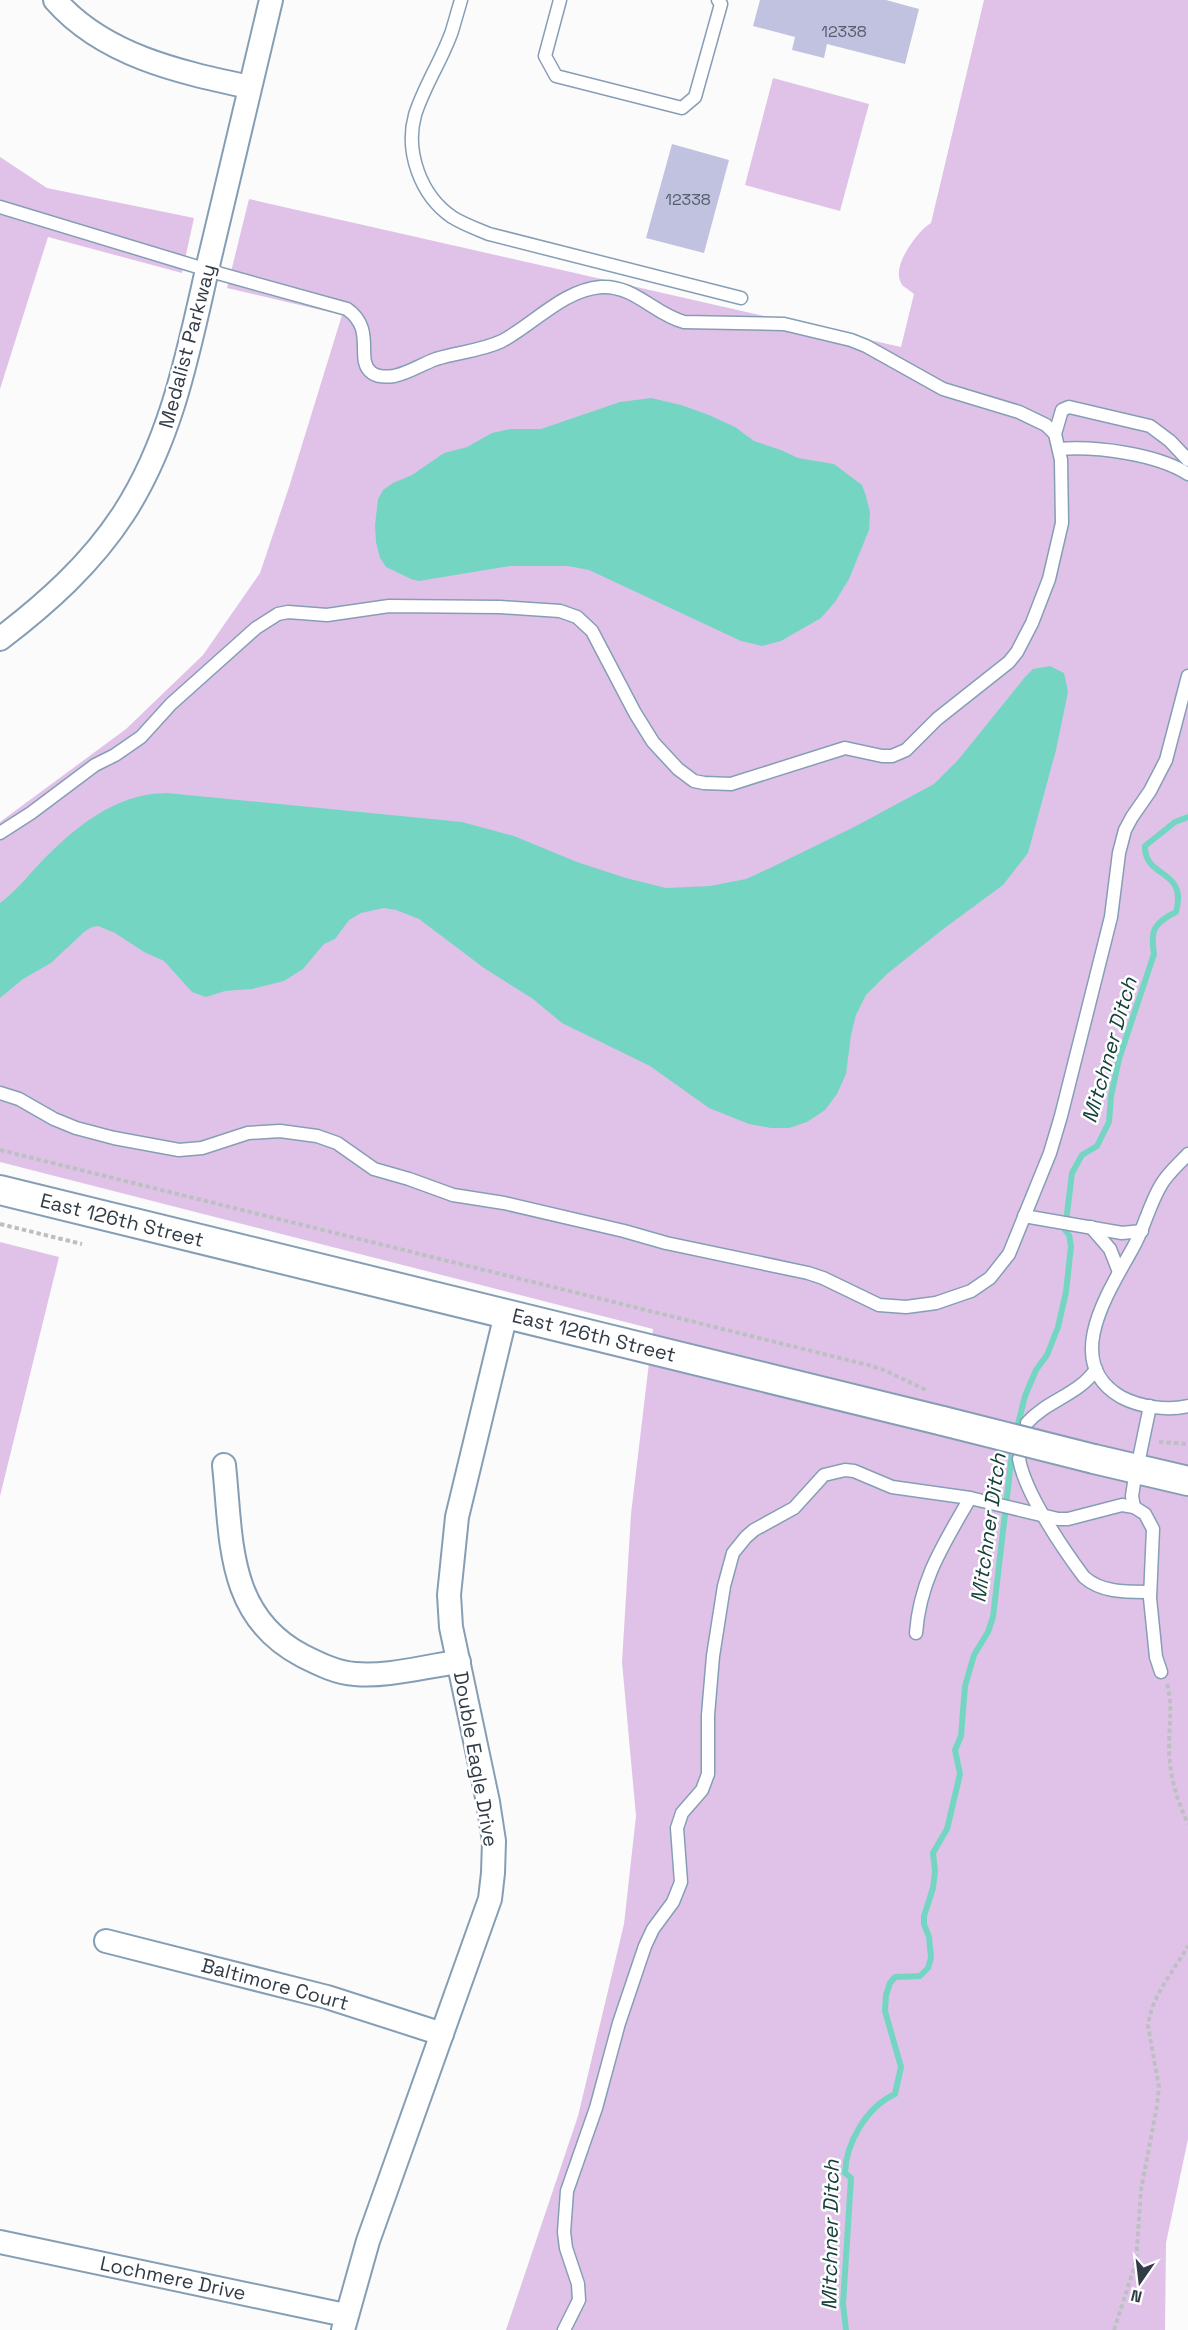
<svg xmlns="http://www.w3.org/2000/svg" width="1188" height="2330" viewBox="0 0 1188 2330" font-family="'Space Grotesk',sans-serif">
  <rect width="100%" height="100%" fill="#fbfbfb"/>
  <g fill="#e0c2e9">
    <path d="M984,0H1188V2139L1166,2243L1165,2330H506L578,2116L624,1924L636,1816L622,1662L631,1514L653,1329L0,1162V822L126,729L203,655L260,573L289,487L342,315L227,288L249,199L901,347L914,294L902,285C900,281 898,276 899,271C900,256 919,230 931,223Z"/>
    <path d="M773,78L869,104L840,211L745,185Z"/>
    <path d="M0,157L47,188L194,218L182,273L48,237L0,389Z"/>
    <path d="M0,1242L59,1257L0,1496Z"/>
  </g>
  <g fill="#74d6c2">
    <path d="M651,398L681,405L709,415L735,427L754,441L781,450L798,458L834,464L862,485L866,496L870,512L869,530L849,579L835,602L821,618L781,641L762,646L741,641L589,570L568,566H510L437,578L419,581L411,579L386,567L380,558L376,542L375,525L378,499L383,490L393,483L412,475L444,453L467,447L492,433L510,429H541L620,402Z"/>
    <path d="M1050,666L1064,673L1068,691L1067,697L1056,750L1028,853L1003,885L942,930L887,974L866,995L856,1015L851,1035L846,1074L837,1094L825,1110L807,1122L789,1128H771L749,1124L709,1108L650,1066L562,1023L533,999L484,968L419,919L396,910L384,908L361,913L349,920L335,939L324,944L303,969L284,981L252,989L225,991L206,997L192,992L164,961L144,952L115,933L98,926L92,927L84,932L51,963L23,979L0,998V903C15,892 27,877 40,863C74,828 115,793 167,793L462,822L514,836L577,862L626,878L666,888L710,886L746,879L770,868L854,827L934,784L958,760L1025,677L1033,669Z"/>
  </g>
  <g fill="none" stroke-linecap="round" stroke-linejoin="round">
    <g stroke="#74d6c2" stroke-width="6">
      <path d="M1016,1432L1025,1396L1036,1370L1047,1355L1058,1327L1066,1292L1071,1246L1069,1235L1065,1230L1072,1173L1082,1155L1097,1146L1109,1122L1111,1096L1119,1059L1154,954C1150,930 1154,923 1176,912C1188,868 1144,879 1145,846L1175,822L1188,817"/>
      <path d="M846,2330L843,2304L851,2178L845,2173C846,2142 867,2107 895,2094L901,2067L885,2011L886,1995L890,1983L895,1977L920,1976L928,1968L931,1958L929,1937L924,1924V1916L933,1888L935,1871L933,1853L947,1829L960,1774L955,1750L961,1736L965,1686L974,1655L988,1632L993,1617L1013,1445"/>
    </g>
  </g>
  <g fill="#c0c2e0">
    <path d="M760,0H886L919,9L905,64L827,44L824,58L792,50L795,37L753,26Z"/>
    <path d="M672,144L729,160L704,253L646,238Z"/>
  </g>
  <g fill="none" stroke-linecap="round" stroke-linejoin="round">
    <defs>
      <g id="service">
        <path d="M461,0C458,10 455,21 452,31C442,60 424,86 415,115C405,151 420,195 452,217C463,224 477,229 489,234L741,298"/>
        <path d="M560,0L545,56L556,76L682,108L695,97L721,4L718,0"/>
        <path d="M0,207L221,274L347,309C377,330 354,360 372,373C378,377 387,377 394,376C409,373 422,364 436,359C458,352 481,351 502,341C534,324 563,290 601,287C634,285 654,314 684,322L784,324L851,340L866,346L943,389L1019,412L1046,425L1055,434L1061,460L1062,523L1049,579L1032,623L1017,652L1009,662L937,719L906,750L892,756H882L845,748L731,784L704,783L694,781L678,769L653,742L635,713L592,631L577,617L560,611L500,607L389,606L327,615L288,612L278,614L256,628L171,704L141,737L115,755L95,765L31,813L0,833"/>
        <path d="M1055,434L1062,410L1069,407L1150,426L1170,441L1188,460"/>
        <path d="M1059,449C1096,446 1157,454 1188,474"/>
        <path d="M0,1093L19,1099L54,1119L76,1128L114,1138L179,1150L202,1148L248,1133L280,1131L317,1136L337,1143L374,1169L409,1179L453,1195L504,1203L624,1231L666,1243L808,1273L823,1278L879,1305L906,1307L936,1303L971,1291L990,1278L1009,1254L1050,1153L1061,1116L1111,917L1119,853L1125,830L1132,817L1150,791L1166,760L1188,676"/>
        <path d="M1188,1154C1179,1164 1168,1173 1161,1185C1150,1203 1145,1225 1135,1244C1112,1287 1059,1361 1121,1397C1140,1407 1167,1411 1188,1406"/>
        <path d="M1024,1216L1122,1233L1142,1231"/>
        <path d="M1091,1227L1110,1249L1119,1272"/>
        <path d="M1027,1423C1047,1400 1079,1395 1096,1369"/>
        <path d="M1019,1459C1025,1493 1063,1549 1084,1577C1102,1593 1127,1592 1150,1592"/>
        <path d="M1134,1507L1132,1496L1134,1483L1150,1406"/>
        <path d="M916,1633C920,1579 944,1544 970,1498"/>
        <path d="M564,2330L579,2300L578,2284L566,2248L564,2232L567,2191L596,2108L619,2023L645,1946L653,1929L673,1902L681,1882L677,1828L682,1813L702,1790L708,1774V1715L713,1656L724,1586L733,1553L746,1537L754,1530L794,1508L824,1475L845,1470L854,1471L892,1487L970,1498L1058,1519H1068L1122,1505L1134,1507L1145,1514L1153,1529L1150,1598L1156,1657L1161,1672"/>
      </g>
      <g id="minor">
        <path d="M55,0C104,56 180,72 249,87"/>
        <path d="M0,639C47,603 91,564 124,513C173,437 189,348 209,261C229,174 250,87 271,0"/>
        <path d="M224,1465C232,1540 226,1616 303,1656C319,1664 337,1673 355,1674C389,1677 425,1666 459,1662"/>
        <path d="M106,1941L327,1997L442,2034"/>
        <path d="M0,2242L345,2315"/>
        <path d="M343,2330L368,2241L490,1899L493,1873L494,1841L488,1802L451,1627L449,1595L457,1517L506,1314"/>
      </g>
      <g id="tertiary">
        <path d="M0,1190L943,1421"/>
        <path d="M1094,1459L1188,1481"/>
      </g>
    </defs>
    <use href="#service" stroke="#869eb5" stroke-width="15"/>
    <use href="#minor" stroke="#869eb5" stroke-width="26"/>
    <use href="#tertiary" stroke="#869eb5" stroke-width="32"/>
    <g stroke="#bdc0c3" stroke-width="4" stroke-dasharray="4.5 3" stroke-linecap="butt">
      <path d="M0,1150L868,1365L884,1370L928,1391"/>
      <path d="M0,1224L82,1244"/>
      <path d="M1159,1442L1188,1444"/>
      <path d="M1167,1684C1173,1705 1169,1724 1169,1745C1169,1774 1176,1798 1188,1824"/>
      <path d="M1114,2330L1136,2262L1141,2190L1157,2106L1159,2087L1148,2026C1151,1996 1174,1971 1188,1946"/>
    </g>
    <use href="#service" stroke="#fff" stroke-width="12"/>
    <use href="#minor" stroke="#fff" stroke-width="22"/>
    <use href="#tertiary" stroke="#fff" stroke-width="28"/>
    <defs>
      <path id="tertiary-bridge" d="M943,1421L1094,1459"/>
    </defs>
    <use href="#tertiary-bridge" stroke="#869eb5" stroke-width="32" stroke-linecap="butt"/>
    <use href="#tertiary-bridge" stroke="#fff" stroke-width="28"/>
  </g>
  <g text-anchor="middle" dominant-baseline="central" stroke-width="5" stroke-linejoin="round" paint-order="stroke">
    <g font-size="16" fill="#565e6c">
      <text x="844" y="31">12338</text>
      <text x="688" y="199">12338</text>
    </g>
    <g font-size="20" fill="#323c46" stroke="#fff">
      <text transform="translate(187 346) rotate(-75)">Medalist Parkway</text>
      <text transform="translate(122 1220) rotate(14)">East 126th Street</text>
      <text transform="translate(594 1335) rotate(14)">East 126th Street</text>
      <text transform="translate(476 1759) rotate(80)">Double Eagle Drive</text>
      <text transform="translate(275 1984) rotate(15)">Baltimore Court</text>
      <text transform="translate(173 2278) rotate(12)">Lochmere Drive</text>
    </g>
    <g font-size="21" font-style="italic" fill="#144139" stroke="#fff">
      <text transform="translate(1109 1050) rotate(-74)">Mitchner Ditch</text>
      <text transform="translate(988 1528) rotate(-82)">Mitchner Ditch</text>
      <text transform="translate(830 2235) rotate(-89)">Mitchner Ditch</text>
    </g>
  </g>
  <g transform="translate(1140 2282) rotate(194)" stroke="#ffffff" stroke-width="4.5" paint-order="stroke">
  <path d="M0-4.5L10 22L0 15L-10 22Z" fill="#323c46"/>
  <text y="-9" font-size="16" font-weight="bold" text-anchor="middle" fill="#323c46">N</text>
  </g>
</svg>
